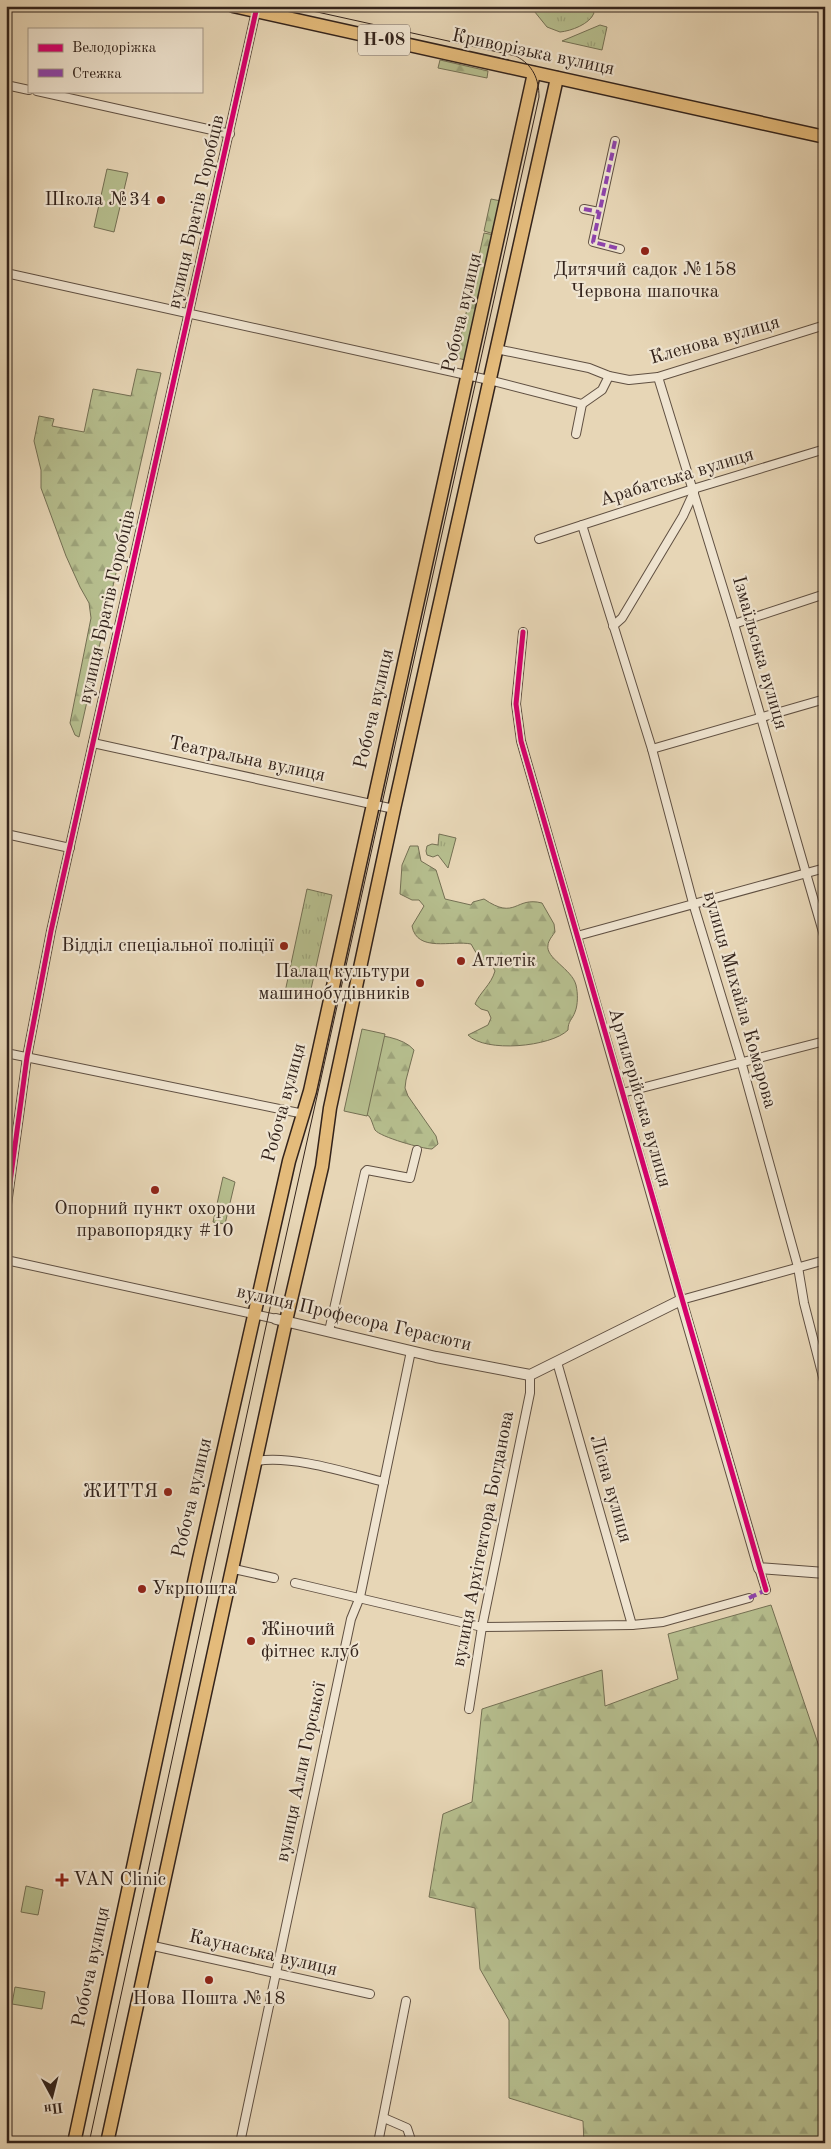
<svg xmlns="http://www.w3.org/2000/svg" width="831" height="2149" viewBox="0 0 831 2149" font-family="'Old Standard TT',serif">
  <defs>
    <pattern id="grass-tufts" width="24" height="20" patternUnits="userSpaceOnUse" patternTransform="scale(1.25)"><rect width="24" height="20" fill="#b6be8e"/><path d="M3 7l-1-3M5 7V3M7 7l1-3M15 17l-1-3M17 17v-4M19 17l1-3" fill="none" stroke="#9da37a"/></pattern>
    <pattern id="forest-firs" width="22" height="20" patternUnits="userSpaceOnUse" patternTransform="scale(1.25)"><rect width="22" height="20" fill="#b6be8e"/><path d="M5 1l3.5 6h-7zM16 11l3.5 6h-7z" fill="#9da37a"/></pattern>
  </defs>
  <rect width="100%" height="100%" fill="#e7d6b6"/>
  <filter id="stains"><feTurbulence type="fractalNoise" baseFrequency=".004" numOctaves="4"/><feColorMatrix values="0 0 0 0 .2 0 0 0 0 .09 0 0 0 0 .02 0 0 0 .5 -.17"/></filter>
  <radialGradient id="worn" r=".72"><stop offset=".6" stop-color="#630" stop-opacity="0"/><stop offset="1" stop-color="#630" stop-opacity=".3"/></radialGradient>
  <g fill="url(#grass-tufts)" stroke="#747054">
    <path d="M530,6H590L594,13C590,24 571,31 560,32L547,27Z"/>
    <path d="M600,25L607,27L602,50L562,41Z"/>
    <path d="M439,834L456,838L448,868L438,855L433,857L427,855L426,851L427,846L432,844L438,845Z"/>
    <path d="M307,889L332,895L309,998L285,992Z"/>
  </g>
  <g fill="url(#forest-firs)" stroke="#747054">
    <path d="M440,60L488,71L487,78L438,68Z"/>
    <path d="M491,199L501,201L494,234L484,231Z"/>
    <path d="M484,233L494,235L466,360L456,358Z"/>
    <path d="M137,369L161,373L79,737L75,735L70,723L91,618L89,603L80,587L66,556L41,488V470L34,441L39,416L54,419L52,426L84,432L93,389L131,396Z"/>
    <path d="M410,846H418L421,861L436,870L445,899L471,905L473,902L484,899C516,921 515,896 542,903L554,924L555,932C553,935 548,941 548,945C545,958 572,969 576,985C578,993 578,1005 575,1012C572,1020 568,1021 568,1030C551,1047 485,1053 468,1035L488,1025L491,1018L488,1011L481,1009L475,1004C480,992 491,985 495,971L492,965L478,956L471,944C452,940 417,953 412,926L424,906L419,900H412L400,894L402,865Z"/>
    <path d="M362,1033C378,1035 403,1037 414,1050L406,1080L405,1088L408,1096L436,1136L438,1144L432,1149C423,1149 380,1137 375,1130C373,1126 372,1120 369,1116L362,1113C359,1086 354,1060 362,1033Z"/>
    <path d="M771,1605L825,1764V2143H584L583,2121L509,2098V2020L480,1969L475,1908L429,1897L443,1814L472,1802L482,1709L602,1670L605,1706L678,1679L668,1634Z"/>
  </g>
  <g fill="#b6be8e" stroke="#747054">
    <path d="M107,169L128,173L114,232L94,227Z"/>
    <path d="M362,1029L385,1034L367,1116L344,1111Z"/>
    <path d="M223,1177L235,1182L225,1224L213,1222Z"/>
    <path d="M26,1886L43,1890L38,1915L21,1912Z"/>
    <path d="M15,1987L45,1992L42,2009L12,2004Z"/>
  </g>
  <g fill="none" stroke-linecap="round" stroke-linejoin="round">
    <defs>
      <g id="minor">
        <path d="M6,85L29,90"/>
        <path d="M37,91L230,134"/>
        <path d="M615,141L593,242L620,249"/>
        <path d="M584,209L599,212"/>
        <path d="M6,273L489,380L582,404L602,390L609,376"/>
        <path d="M496,349L589,368L609,376L629,380L658,377L825,325"/>
        <path d="M658,377L734,624L825,939"/>
        <path d="M576,434L582,404"/>
        <path d="M582,525L652,749L693,903L741,1061L798,1267L804,1303L825,1385"/>
        <path d="M539,539L693,489L825,449"/>
        <path d="M734,624L825,594"/>
        <path d="M613,626L622,618L683,516L694,492"/>
        <path d="M523,632L516,704L521,741L681,1300L825,1260"/>
        <path d="M93,743L394,809"/>
        <path d="M652,749L825,699"/>
        <path d="M6,834L70,848"/>
        <path d="M577,936L825,868"/>
        <path d="M6,1053L304,1114"/>
        <path d="M622,1093L825,1041"/>
        <path d="M6,1212L27,1057L51,931L256,11"/>
        <path d="M6,1260L276,1319"/>
        <path d="M329,1331L365,1172L367,1170L410,1178L417,1150"/>
        <path d="M557,1362L632,1625"/>
        <path d="M257,1461C293,1455 348,1473 384,1482"/>
        <path d="M759,1568L766,1590"/>
        <path d="M234,1569L274,1578"/>
        <path d="M295,1583L482,1627L632,1625L663,1622L749,1598"/>
        <path d="M469,1709L482,1627L530,1393V1375"/>
        <path d="M149,1945L370,1994"/>
        <path d="M384,2118L407,2128L412,2143"/>
        <path d="M240,2143L351,1619L360,1597L411,1351"/>
        <path d="M378,2143L406,2001"/>
      </g>
      <path id="tertiary" d="M276,1319L436,1357L530,1375L681,1300L759,1568L825,1573"/>
      <g id="primary">
        <path d="M233,6L825,137"/>
        <path d="M74,2143L199,1559L289,1161L310,1091L534,73"/>
        <path d="M107,2143L286,1321L322,1167L330,1108L394,809L557,78"/>
      </g>
    </defs>
    <use href="#minor" stroke="#605042" stroke-width="10"/>
    <use href="#tertiary" stroke="#605042" stroke-width="12"/>
    <use href="#primary" stroke="#33231b" stroke-width="15"/>
    <use href="#minor" stroke="#efe4d0" stroke-width="8"/>
    <use href="#tertiary" stroke="#efe4d0" stroke-width="10"/>
    <use href="#primary" stroke="#e4bb7b" stroke-width="12"/>
    <path stroke="#33231b" stroke-width="1" d="M89,2143L268,1317L539,97C539,79 533,65 516,56L290,6"/>
    <g stroke="#8e44ad" stroke-width="4" stroke-dasharray="8 4" stroke-linecap="butt">
      <path d="M615,141L593,242L620,249"/>
      <path d="M584,209L599,212"/>
      <path d="M749,1598L766,1590"/>
    </g>
    <defs>
      <g id="cycleway">
        <path d="M523,632L516,704L521,741L766,1590"/>
        <path d="M6,1212L27,1057L51,931L256,11"/>
      </g>
    </defs>
    <use href="#cycleway" stroke="#efe4d0" stroke-width="8"/>
    <use href="#cycleway" stroke="#d6006c" stroke-width="5"/>
  </g>
  <g fill="#8f2418" stroke="#efe4d0" stroke-width="2">
    <circle cx="161" cy="200" r="5"/>
    <circle cx="645" cy="251" r="5"/>
    <circle cx="284" cy="946" r="5"/>
    <circle cx="461" cy="961" r="5"/>
    <circle cx="420" cy="983" r="5"/>
    <circle cx="155" cy="1190" r="5"/>
    <circle cx="168" cy="1492" r="5"/>
    <circle cx="142" cy="1589" r="5"/>
    <circle cx="251" cy="1641" r="5"/>
    <path d="M59.5 1872.5h5v5h5v5h-5v5h-5v-5h-5v-5h5z"/>
    <circle cx="209" cy="1980" r="5"/>
  </g>
  <g text-anchor="middle" dominant-baseline="central" stroke-width="4.5" stroke-linejoin="round" paint-order="stroke">
    <rect fill="#efe4d0" stroke="#6b5d51" stroke-width="1" x="358" y="24.5" width="52" height="31" rx="4"/>
    <g font-size="18" font-weight="bold" fill="#33231b">
      <text x="384" y="40">Н-08</text>
    </g>
    <g font-size="19" fill="#33231b" stroke="#efe4d0">
      <text transform="translate(533 53) rotate(12)">Криворізька вулиця</text>
      <text transform="translate(197 212) rotate(-77)">вулиця Братів Горобців</text>
      <text transform="translate(463 313) rotate(-77)">Робоча вулиця</text>
      <text transform="translate(715 341) rotate(-16)">Кленова вулиця</text>
      <text transform="translate(677 478) rotate(-17)">Арабатська вулиця</text>
      <text transform="translate(108 607) rotate(-77)">вулиця Братів Горобців</text>
      <text transform="translate(759 653) rotate(74)">Ізмаїльська вулиця</text>
      <text transform="translate(375 709) rotate(-77)">Робоча вулиця</text>
      <text transform="translate(247 760) rotate(12)">Театральна вулиця</text>
      <text transform="translate(739 1000) rotate(74)">вулиця Михайла Комарова</text>
      <text transform="translate(639 1098) rotate(74)">Артилерійська вулиця</text>
      <text transform="translate(285 1103) rotate(-75)">Робоча вулиця</text>
      <text transform="translate(354 1319) rotate(13)">вулиця Професора Герасюти</text>
      <text transform="translate(610 1489) rotate(74)">Лісна вулиця</text>
      <text transform="translate(193 1498) rotate(-77)">Робоча вулиця</text>
      <text transform="translate(484 1539) rotate(-79)">вулиця Архітектора Богданова</text>
      <text transform="translate(302 1772) rotate(-78)">вулиця Алли Горської</text>
      <text transform="translate(263 1954) rotate(13)">Каунаська вулиця</text>
      <text transform="translate(92 1967) rotate(-78)">Робоча вулиця</text>
    </g>
    <g font-size="19" fill="#33231b" stroke="#efe4d0" text-anchor="end">
      <text x="151" y="200">Школа №34</text>
      <text x="645" y="270" text-anchor="middle">Дитячий садок №158<tspan x="645" dy="22">Червона шапочка</tspan></text>
      <text x="274" y="946">Відділ спеціальної поліції</text>
      <text x="471" y="961" text-anchor="start">Атлетік</text>
      <text x="410" y="972">Палац культури<tspan x="410" dy="22">машинобудівників</tspan></text>
      <text x="155" y="1209" text-anchor="middle">Опорний пункт охорони<tspan x="155" dy="22">правопорядку #10</tspan></text>
      <text x="158" y="1492">ЖИТТЯ</text>
      <text x="152" y="1589" text-anchor="start">Укрпошта</text>
      <text x="261" y="1630" text-anchor="start">Жіночий<tspan x="261" dy="22">фітнес клуб</tspan></text>
      <text x="73" y="1880" text-anchor="start">VAN Clinic</text>
      <text x="209" y="1999" text-anchor="middle">Нова Пошта №18</text>
    </g>
  </g>
  <rect width="831" height="2149" fill="none" stroke="#e7d6b6" stroke-width="25"/>
  <rect x="8" y="8" width="816" height="2134" fill="none" stroke="#33231b" stroke-width="2.5"/>
  <rect x="12" y="12" width="806" height="2124" fill="none" stroke="#33231b"/>
  <rect x="28" y="28" width="175" height="65" fill="#efe4d0" stroke="#a49788"/>
  <rect x="38" y="44" width="25" height="8" fill="#d6006c" stroke="#a49788"/>
  <text x="72" y="52" font-size="15" fill="#33231b">Велодоріжка</text>
  <rect x="38" y="69" width="25" height="8" fill="#8e44ad" stroke="#a49788"/>
  <text x="72" y="78" font-size="15" fill="#33231b">Стежка</text>
  <g transform="translate(52 2096) rotate(173)" stroke="#efe4d0" stroke-width="4" paint-order="stroke">
  <path d="M0-4L9 19L0 12L-9 19Z" fill="#33231b"/>
  <text y="-8" font-size="14" font-weight="bold" text-anchor="middle" fill="#33231b">Пн</text>
  </g>
  <rect width="100%" height="100%" filter="url(#stains)"/>
  <rect width="100%" height="100%" fill="url(#worn)"/>
</svg>
